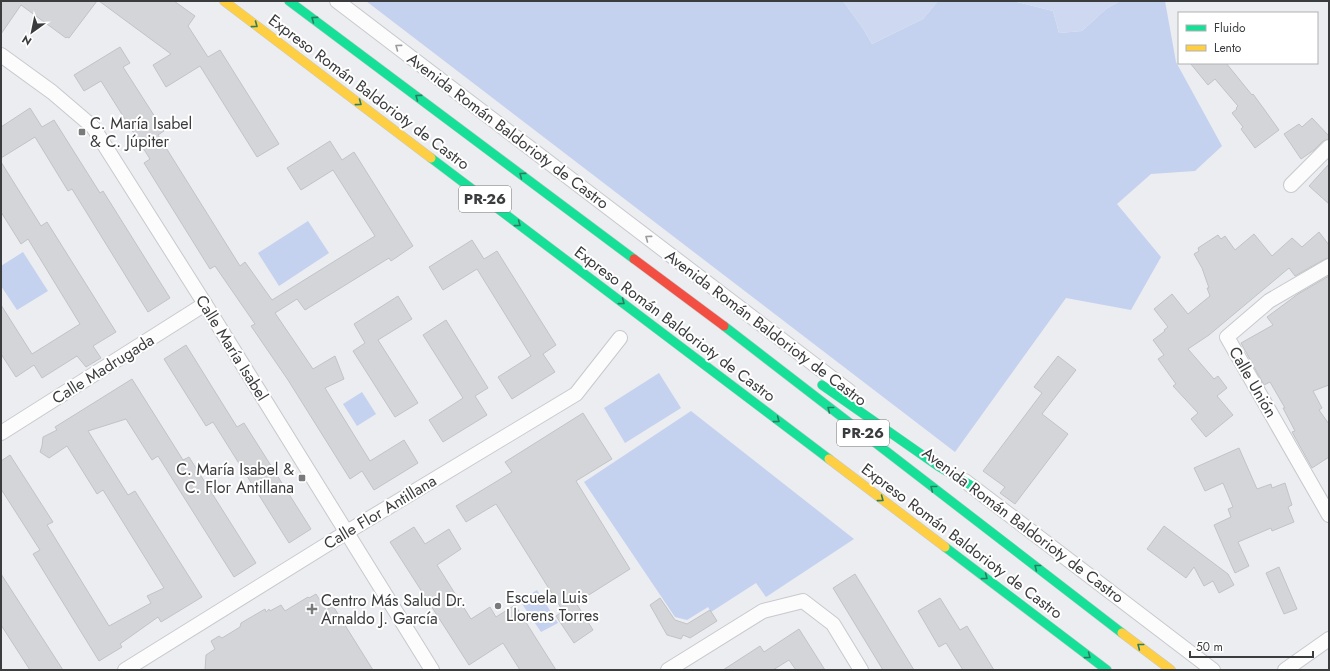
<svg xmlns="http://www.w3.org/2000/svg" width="1330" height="671" viewBox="0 0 1330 671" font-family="Jost,sans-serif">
  <rect width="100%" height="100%" fill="#ebedf0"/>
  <g fill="#c4d2ef">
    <path d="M366,1H843L862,27L872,44L923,19L938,1H1013L1053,11L1059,33L1082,31L1106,9L1120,1H1165L1176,62L1222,146L1195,171L1151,174L1117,204L1161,257L1131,310L1066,298L955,452Z"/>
    <path d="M308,221L329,253L279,286L258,253Z"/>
    <path d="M23,252L48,291L17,310L1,286V266Z"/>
    <path d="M659,373L681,408L625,443L604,408Z"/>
    <path d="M362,392L376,414L357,426L343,404Z"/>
    <path d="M691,411L854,539L766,597L756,583L711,612L708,607L687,620L675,617L584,482Z"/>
    <path d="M537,590L558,623L541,632L520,601Z"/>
  </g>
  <g fill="#ced9f1">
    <path d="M843,1H938L923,19L872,44L862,27Z"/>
    <path d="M1013,1H1120L1106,9L1082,31L1059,33L1053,11Z"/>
  </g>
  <g fill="#d3d5d8" stroke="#c1c3c6">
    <path d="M1,1H97L69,38L67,37L66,38L21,5L1,34Z"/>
    <path d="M99,1H174L195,16L188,26L208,57L220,50L279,144L257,157L200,66L166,87L153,65L171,54Z"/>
    <path d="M120,47L130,63L123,67L164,131L158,135L240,266L245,262L272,300L375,236L333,170L301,190L287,168L330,141L342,160L354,152L413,246L391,261L389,258L305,310L297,299L275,313L313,369L335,356L344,379L325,388L370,461L404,440L418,463L374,490L362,471L350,479L288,380L251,326L255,324L215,266L210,269L144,163L150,159L101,81L84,91L74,75Z"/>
    <path d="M1190,63H1226L1252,95L1253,94L1264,109L1279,130L1255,148L1241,129L1243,127L1232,113L1237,109L1236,108L1238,106L1215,79L1208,85Z"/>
    <path d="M30,108L42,127L54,120L100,193L103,191L170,298L148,312L72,189L68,191L35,137L1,158V127Z"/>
    <path d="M1312,118L1329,136V139L1323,141L1314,150L1301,159L1284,134L1299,124L1302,127Z"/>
    <path d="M1,162L41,226L47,222L116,332L93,346L101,358L86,367L77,356L42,378L34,365L16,377L1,354V305L32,354L80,324L28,239L21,244L1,212Z"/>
    <path d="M1329,164V204L1309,186Z"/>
    <path d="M1319,232L1329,245V258L1325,259L1295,276L1289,268L1209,335L1188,349L1214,379L1218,376L1227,388L1217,396L1233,415L1206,437L1191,419L1198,413L1173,386L1176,384L1158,359L1164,355L1153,340L1165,331L1164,330L1168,327L1154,309L1172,294L1188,314L1210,296L1207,288H1209L1202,268L1194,254L1199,251L1198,248L1218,235L1221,239L1225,236L1235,250L1254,234L1272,256L1292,238L1302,247Z"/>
    <path d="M472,240L484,259L497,251L556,345L543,354L555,372L512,399L498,377L531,356L477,269L443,290L429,267Z"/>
    <path d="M1329,276V385L1313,391L1322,408L1319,410L1329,424V457L1312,468L1292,432L1295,431L1283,408H1285L1270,382L1264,385L1241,343L1273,325L1267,317L1298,294Z"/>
    <path d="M398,296L412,319L378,340L418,403L395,417L353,351L365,343L354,324Z"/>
    <path d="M446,320L488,388L475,396L487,415L443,442L429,420L463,398L423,335Z"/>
    <path d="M186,345L237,427L244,423L311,529L289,543L213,422L206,426L164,359Z"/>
    <path d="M1058,356L1076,370L1042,414L1068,434L1015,504L1000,493L1005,487L983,471L1042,393L1034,387Z"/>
    <path d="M132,379L183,460L189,457L256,563L234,577L158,456L152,460L126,419L88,431L128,495L135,491L202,597L161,622L158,617L120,644L122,647L99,661L33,554L40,550L1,489V461L10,455L53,522L47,525L109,626L151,603L147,596L164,588L103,490L97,494L67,446L49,458L40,452L42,446L43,437L57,430L55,427Z"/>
    <path d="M583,413L612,459L576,481L630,569L576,603L593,630L574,643L556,616L563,611L496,504L466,522L456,506L512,472L505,462Z"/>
    <path d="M1239,448L1257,489L1271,484L1272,488L1285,483L1292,505L1288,507L1294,522L1272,531L1271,528L1238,542L1249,566L1235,573L1214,525L1231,517L1228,509L1233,507L1223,483L1205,491L1194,468Z"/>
    <path d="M1164,526L1228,574L1234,585L1219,593L1213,581L1204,586L1194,567L1186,578L1147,549Z"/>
    <path d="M414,527L425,544L449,529L461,549L437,565L471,619L490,607L496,617L515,605L556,670H520L503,643L469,665L390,542Z"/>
    <path d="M1279,567L1297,609L1284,614L1266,573Z"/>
    <path d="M1,574L63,670H30L1,625Z"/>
    <path d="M855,574L914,670H883L833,588Z"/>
    <path d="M316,594L326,610L333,606L373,670H205L206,655L215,649L211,641L219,636L222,638L240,627L241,623L265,609L266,612L269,609L270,611L281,605L285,611L308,597L309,598Z"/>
    <path d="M660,598L675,620L687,624L710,610L717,621L690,638L683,635L681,639L667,635L650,605Z"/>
    <path d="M940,598L960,630L967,626L994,670H963L946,643L939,647L918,611Z"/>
    <path d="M799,629L825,670H796L789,660L773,670H723L760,646L764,652Z"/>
  </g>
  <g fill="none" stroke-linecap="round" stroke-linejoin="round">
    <defs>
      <g id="street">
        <path d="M337,1L849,391"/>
        <path d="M1,55L52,92L93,127L205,304L432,670"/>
        <path d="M1291,185L1329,147"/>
        <path d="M1329,266L1269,301L1227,337L1329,515"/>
        <path d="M1,433L205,304"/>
        <path d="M965,481L1213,670"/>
        <path d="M125,670L347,532L576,394L620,338"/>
        <path d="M668,670L763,611L803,601L833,624L861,670"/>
        <path d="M1285,670L1329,639"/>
      </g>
      <g id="fast">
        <path d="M289,1L634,259"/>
        <path d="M431,158L829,459"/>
        <path d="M724,326L1122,633"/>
        <path d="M822,385L938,466L972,486"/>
        <path d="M945,547L1107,670"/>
      </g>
      <g id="slow">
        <path d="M224,1L431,158"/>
        <path d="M829,459L945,547"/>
        <path d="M1122,633L1171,670"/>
      </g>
      <path id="jam" d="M634,259L724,326"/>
    </defs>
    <use href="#street" stroke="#c7c9cc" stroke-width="16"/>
    <use href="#fast" stroke="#c7c9cc" stroke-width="10"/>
    <use href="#slow" stroke="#c7c9cc" stroke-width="10"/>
    <use href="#jam" stroke="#c7c9cc" stroke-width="10"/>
    <use href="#street" stroke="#fcfcfd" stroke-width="14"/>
    <use href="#fast" stroke="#16e098" stroke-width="9"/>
    <use href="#slow" stroke="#ffcf43" stroke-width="9"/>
    <use href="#jam" stroke="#f24e42" stroke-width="9"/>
  </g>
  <defs><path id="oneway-chevron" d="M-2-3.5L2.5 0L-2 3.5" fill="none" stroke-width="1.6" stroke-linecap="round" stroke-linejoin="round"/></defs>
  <g stroke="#2c7e62">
    <use href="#oneway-chevron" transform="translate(314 19) rotate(-143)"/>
    <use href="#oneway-chevron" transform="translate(255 25) rotate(37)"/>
    <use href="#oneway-chevron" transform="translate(418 97) rotate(-143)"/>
    <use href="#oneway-chevron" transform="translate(359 103) rotate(37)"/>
    <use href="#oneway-chevron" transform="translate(522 175) rotate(-143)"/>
    <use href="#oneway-chevron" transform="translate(518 224) rotate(37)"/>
    <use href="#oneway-chevron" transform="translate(622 302) rotate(37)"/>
    <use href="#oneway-chevron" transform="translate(830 409) rotate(-142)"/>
    <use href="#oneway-chevron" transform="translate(777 420) rotate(37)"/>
    <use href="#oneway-chevron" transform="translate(933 488) rotate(-142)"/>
    <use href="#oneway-chevron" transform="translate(881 499) rotate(37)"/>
    <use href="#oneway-chevron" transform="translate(1037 567) rotate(-142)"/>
    <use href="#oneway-chevron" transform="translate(985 577) rotate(37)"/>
    <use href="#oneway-chevron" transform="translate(1140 646) rotate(-142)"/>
    <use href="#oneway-chevron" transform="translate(1088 656) rotate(37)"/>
  </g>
  <g stroke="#9c9c9e">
    <use href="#oneway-chevron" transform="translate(398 47) rotate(-143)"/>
    <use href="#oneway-chevron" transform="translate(648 238) rotate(-143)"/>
  </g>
  <g fill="#797a7c" stroke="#fff" stroke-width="1.5">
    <rect x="78" y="128" width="8" height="8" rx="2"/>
    <rect x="298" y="474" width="8" height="8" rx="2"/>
    <circle cx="498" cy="606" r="4"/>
    <path d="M310 603h4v4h4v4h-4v4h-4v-4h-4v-4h4z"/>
  </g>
  <g text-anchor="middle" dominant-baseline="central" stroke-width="4" stroke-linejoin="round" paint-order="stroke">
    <g fill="#fff" stroke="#767678" stroke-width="1">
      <rect x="459" y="186" width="52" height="26" rx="3"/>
      <rect x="837" y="420" width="52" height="26" rx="3"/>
    </g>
    <g font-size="15" font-weight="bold" fill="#3b3c3e">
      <text x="485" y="199">PR-26</text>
      <text x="863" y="433">PR-26</text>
    </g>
    <g font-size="16" fill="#3b3c3e" stroke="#fff">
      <text transform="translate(369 92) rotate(37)">Expreso Román Baldorioty de Castro</text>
      <text transform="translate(508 131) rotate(37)">Avenida Román Baldorioty de Castro</text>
      <text transform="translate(675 324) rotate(37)">Expreso Román Baldorioty de Castro</text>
      <text transform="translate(766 328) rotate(37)">Avenida Román Baldorioty de Castro</text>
      <text transform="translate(232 348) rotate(58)">Calle María Isabel</text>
      <text transform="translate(103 369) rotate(-32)">Calle Madrugada</text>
      <text transform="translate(1253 382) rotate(60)">Calle Unión</text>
      <text transform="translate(380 512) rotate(-31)">Calle Flor Antillana</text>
      <text transform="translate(1023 525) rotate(37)">Avenida Román Baldorioty de Castro</text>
      <text transform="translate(962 541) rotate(37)">Expreso Román Baldorioty de Castro</text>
    </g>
    <g font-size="16" fill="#3b3c3e" stroke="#fff" text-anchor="start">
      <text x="90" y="123">C. María Isabel<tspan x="90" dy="18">&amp; C. Júpiter</tspan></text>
      <text x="294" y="469" text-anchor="end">C. María Isabel &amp;<tspan x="294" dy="18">C. Flor Antillana</tspan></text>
      <text x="506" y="597">Escuela Luis<tspan x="506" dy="18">Llorens Torres</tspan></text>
      <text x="321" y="600">Centro Más Salud Dr.<tspan x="321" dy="18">Arnaldo J. García</tspan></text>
    </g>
  </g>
  <rect width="1330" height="671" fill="none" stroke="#3b3c3e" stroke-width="4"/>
  <rect x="1178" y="12" width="140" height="52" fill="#ffffff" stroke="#b1b1b2"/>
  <rect x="1186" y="25" width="20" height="6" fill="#16e098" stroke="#b1b1b2"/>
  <text x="1214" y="32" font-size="12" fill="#3b3c3e">Fluido</text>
  <rect x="1186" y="45" width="20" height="6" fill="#ffcf43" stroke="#b1b1b2"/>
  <text x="1214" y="52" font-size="12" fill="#3b3c3e">Lento</text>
  <g transform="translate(32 32) rotate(213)" stroke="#ffffff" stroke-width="3" paint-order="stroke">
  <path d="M0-3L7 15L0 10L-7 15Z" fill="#3b3c3e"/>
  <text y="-6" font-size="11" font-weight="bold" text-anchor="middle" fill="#3b3c3e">N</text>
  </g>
  <path d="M1190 651v6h123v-6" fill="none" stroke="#3b3c3e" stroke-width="2"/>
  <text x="1196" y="651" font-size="12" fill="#3b3c3e" stroke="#ffffff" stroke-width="3" paint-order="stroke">50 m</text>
</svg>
